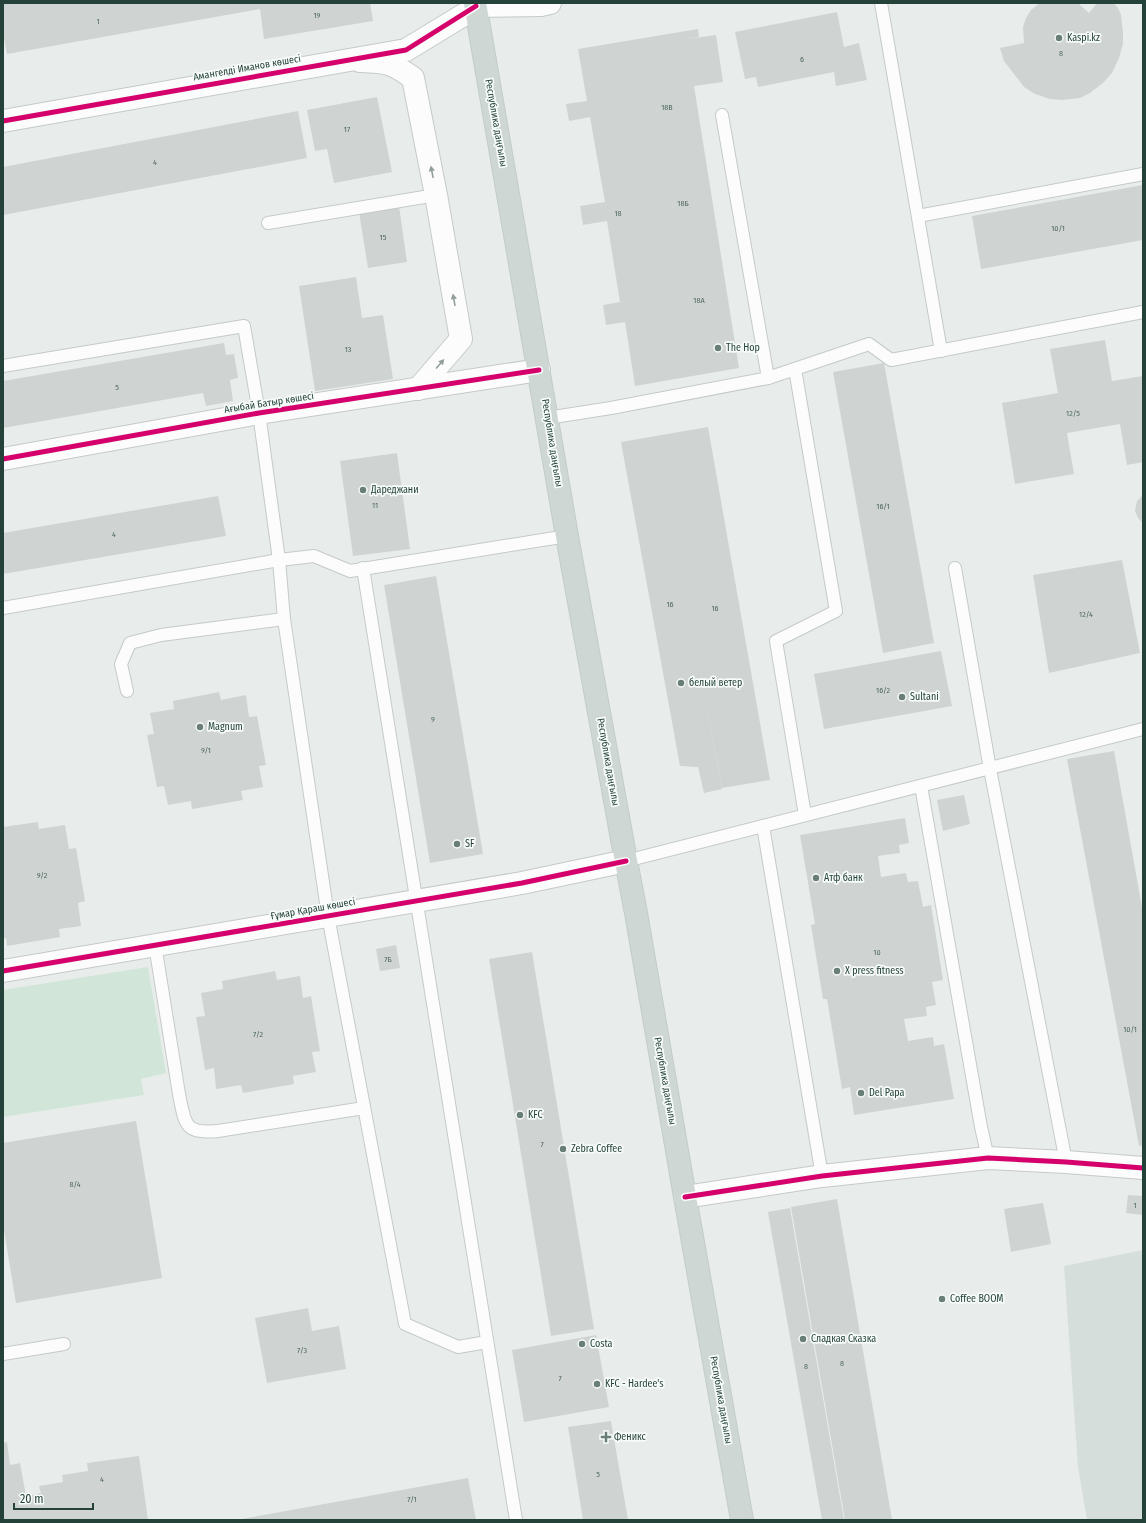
<svg xmlns="http://www.w3.org/2000/svg" width="1146" height="1523" viewBox="0 0 1146 1523" font-family="'Fira Sans Condensed',sans-serif">
  <rect width="100%" height="100%" fill="#e8edeb"/>
  <path fill="#d6dedb" d="M1143,1250V1520H1087L1078,1467L1064,1266Z"/>
  <path fill="#d1e6d8" d="M148,967L166,1073L141,1079L144,1095L3,1117V990Z"/>
  <g fill="#cfd4d2">
    <path d="M3,3H370L373,21L264,39L260,9L7,54L3,33Z"/>
    <path d="M1040,3H1078L1089,13L1097,3H1114L1118,8L1121,15L1123,33V44L1119,58L1112,73L1104,82L1090,93L1080,98L1062,100L1050,99L1035,94L1024,87L1004,61L1000,48L1024,43L1023,27L1026,18L1031,10Z"/>
    <path d="M837,12L844,47L859,43L867,80L836,86L834,72L758,87L756,77L745,79L735,32Z"/>
    <path d="M698,29L699,37L680,40L716,35L723,82L694,86L739,368L635,386L625,322L606,325L603,305L620,302L607,221L583,225L580,206L605,202L590,117L569,121L566,104L587,101L578,49Z"/>
    <path d="M377,97L392,172L334,183L327,149L315,151L307,110Z"/>
    <path d="M298,111L307,158L3,215V167Z"/>
    <path d="M1143,185V240L981,269L972,216Z"/>
    <path d="M399,206L407,262L368,268L359,212Z"/>
    <path d="M356,277L362,318L383,315L393,379L315,391L299,286Z"/>
    <path d="M1105,340L1112,381L1143,376V462L1127,465L1120,424L1067,433L1074,474L1015,484L1002,403L1058,393L1050,349Z"/>
    <path d="M224,343L226,355L234,354L238,378L230,380L233,401L206,406L203,393L3,428V381Z"/>
    <path d="M884,363L934,643L883,653L833,372Z"/>
    <path d="M708,427L770,780L722,788L696,649L722,789L704,793L698,767L680,766L621,442Z"/>
    <path d="M397,453L410,549L353,556L340,461Z"/>
    <path d="M1143,495V523L1138,518L1135,511L1137,501Z"/>
    <path d="M218,496L226,536L3,574V533Z"/>
    <path d="M1122,560L1140,653L1049,673L1033,575Z"/>
    <path d="M436,576L483,854L430,863L384,585Z"/>
    <path d="M941,651L952,706L824,729L814,674Z"/>
    <path d="M219,692L221,700L246,695L249,717L257,716L266,765L259,766L263,787L241,791L243,800L192,809L191,801L168,805L164,786L157,787L147,735L154,734L150,713L174,709L173,701Z"/>
    <path d="M1114,751L1143,913V1145L1139,1146L1067,759Z"/>
    <path d="M964,795L970,824L943,831L937,800Z"/>
    <path d="M905,818L909,843L899,845L900,853L878,856L881,877L906,873L908,882L918,881L923,907L931,905L943,980L932,982L936,1005L926,1007L927,1016L904,1019L908,1041L933,1037L934,1046L944,1044L954,1099L854,1115L850,1087L842,1089L827,999H823L811,925L815,924L800,835Z"/>
    <path d="M38,822L39,829L65,825L69,849L76,848L85,901L78,903L81,926L59,929L60,937L7,946L6,938H3V827Z"/>
    <path d="M396,945L400,968L380,971L376,949Z"/>
    <path d="M532,952L594,1329L551,1336L489,959Z"/>
    <path d="M275,971L277,980L300,976L303,998L311,996L320,1051L312,1052L316,1072L293,1076L294,1084L243,1093L241,1085L216,1089L214,1068L205,1070L196,1017L205,1016L201,993L223,989L222,981Z"/>
    <path d="M136,1121L162,1278L16,1303L3,1224V1143Z"/>
    <path d="M1128,1195L1143,1196V1215L1126,1213Z"/>
    <path d="M837,1199L892,1520H845L791,1207Z"/>
    <path d="M1043,1203L1051,1244L1011,1252L1004,1209Z"/>
    <path d="M790,1208L844,1520H822L768,1212Z"/>
    <path d="M308,1308L312,1331L339,1326L346,1369L267,1383L255,1318Z"/>
    <path d="M596,1335L609,1407L524,1422L512,1350Z"/>
    <path d="M611,1421L628,1520H583L568,1427Z"/>
    <path d="M7,1442L10,1465L20,1463L26,1496L41,1493L39,1486L63,1482L62,1475L88,1471L87,1463L139,1456L148,1520H3V1443Z"/>
    <path d="M468,1478L476,1520H242V1519Z"/>
  </g>
  <g fill="none" stroke-linecap="round" stroke-linejoin="round">
    <defs>
      <g id="lane">
        <path d="M881,3L941,351"/>
        <path d="M722,115L768,378"/>
        <path d="M918,216L1143,174"/>
        <path d="M268,223L436,195"/>
        <path d="M3,366L244,326L259,413L279,560L284,619L328,916L405,1324L458,1347L487,1342"/>
        <path d="M795,369L836,611L776,641L805,815"/>
        <path d="M547,418L611,408L768,378L869,344L891,360L1143,312"/>
        <path d="M363,568L516,1520"/>
        <path d="M955,568L990,769L1066,1162"/>
        <path d="M3,608L279,560L314,556L350,571L567,536"/>
        <path d="M127,691L121,664L130,643L161,635L284,619"/>
        <path d="M921,786L981,1127L988,1158"/>
        <path d="M763,826L822,1176"/>
        <path d="M626,861L1143,729"/>
        <path d="M155,945L179,1094C185,1124 184,1134 218,1131L364,1108"/>
        <path d="M3,1354L64,1344"/>
      </g>
      <g id="street">
        <path d="M360,61C387,62 391,62 413,78L436,195L461,339L418,389"/>
        <path d="M3,459L259,413L539,370"/>
        <path d="M3,971L522,883L626,861"/>
        <path d="M685,1197L822,1176L988,1158L1066,1162L1143,1168"/>
      </g>
      <g id="secondary">
        <path d="M476,6L541,5L550,3"/>
        <path d="M3,121L406,50L483,3"/>
      </g>
      <path id="primary" d="M475,3L567,536L626,861L636,913L685,1197L742,1520"/>
    </defs>
    <use href="#lane" stroke="#c5cac8" stroke-width="14"/>
    <use href="#street" stroke="#c5cac8" stroke-width="24"/>
    <use href="#secondary" stroke="#c3cbc8" stroke-width="24"/>
    <use href="#primary" stroke="#c3ccc9" stroke-width="24"/>
    <use href="#lane" stroke="#fcfcfc" stroke-width="12"/>
    <use href="#street" stroke="#fcfcfc" stroke-width="22"/>
    <use href="#secondary" stroke="#fcfcfc" stroke-width="22"/>
    <use href="#primary" stroke="#cfd7d5" stroke-width="22"/>
    <defs>
      <g id="cycleway">
        <path d="M3,121L406,50L476,6"/>
        <path d="M3,459L259,413L539,370"/>
        <path d="M3,971L522,883L626,861"/>
        <path d="M685,1197L822,1176L988,1158L1066,1162L1143,1168"/>
      </g>
    </defs>
    <use href="#cycleway" stroke="#f7fbf9" stroke-width="8"/>
    <use href="#cycleway" stroke="#d6006c" stroke-width="5"/>
  </g>
  <defs><path id="oneway-solid" d="M-6-.8H1V-3.2L6.5 0L1 3.2V.8H-6Z"/></defs>
  <g fill="#909f9b">
    <use href="#oneway-solid" transform="translate(432 172) rotate(-101)"/>
    <use href="#oneway-solid" transform="translate(454 300) rotate(-100)"/>
    <use href="#oneway-solid" transform="translate(440 364) rotate(-49)"/>
  </g>
  <g fill="#697e78" stroke="#f7fbf9" stroke-width="1.5">
    <circle cx="1059" cy="38" r="4"/>
    <circle cx="718" cy="348" r="4"/>
    <circle cx="363" cy="490" r="4"/>
    <circle cx="681" cy="683" r="4"/>
    <circle cx="902" cy="697" r="4"/>
    <circle cx="200" cy="727" r="4"/>
    <circle cx="457" cy="844" r="4"/>
    <circle cx="816" cy="878" r="4"/>
    <circle cx="837" cy="971" r="4"/>
    <circle cx="861" cy="1093" r="4"/>
    <circle cx="520" cy="1115" r="4"/>
    <circle cx="563" cy="1149" r="4"/>
    <circle cx="942" cy="1299" r="4"/>
    <circle cx="803" cy="1339" r="4"/>
    <circle cx="582" cy="1344" r="4"/>
    <circle cx="597" cy="1384" r="4"/>
    <path d="M604 1431h4v4h4v4h-4v4h-4v-4h-4v-4h4z"/>
  </g>
  <g text-anchor="middle" dominant-baseline="central" stroke-width="3.5" stroke-linejoin="round" paint-order="stroke">
    <g font-size="8" fill="#506761">
      <text x="317" y="15">19</text>
      <text x="98" y="21">1</text>
      <text x="1061" y="53">8</text>
      <text x="802" y="59">6</text>
      <text x="667" y="107">18В</text>
      <text x="347" y="129">17</text>
      <text x="155" y="162">4</text>
      <text x="683" y="203">18Б</text>
      <text x="618" y="213">18</text>
      <text x="1058" y="228">10/1</text>
      <text x="383" y="237">15</text>
      <text x="699" y="300">18А</text>
      <text x="348" y="349">13</text>
      <text x="117" y="387">5</text>
      <text x="1073" y="413">12/5</text>
      <text x="375" y="505">11</text>
      <text x="883" y="506">16/1</text>
      <text x="114" y="534">4</text>
      <text x="670" y="604">16</text>
      <text x="715" y="608">16</text>
      <text x="1086" y="614">12/4</text>
      <text x="883" y="690">16/2</text>
      <text x="433" y="719">9</text>
      <text x="206" y="750">9/1</text>
      <text x="42" y="875">9/2</text>
      <text x="877" y="952">10</text>
      <text x="388" y="959">7Б</text>
      <text x="1130" y="1029">10/1</text>
      <text x="258" y="1034">7/2</text>
      <text x="542" y="1144">7</text>
      <text x="75" y="1184">8/4</text>
      <text x="1135" y="1205">1</text>
      <text x="302" y="1350">7/3</text>
      <text x="842" y="1363">8</text>
      <text x="806" y="1366">8</text>
      <text x="560" y="1378">7</text>
      <text x="598" y="1474">5</text>
      <text x="102" y="1479">4</text>
      <text x="412" y="1499">7/1</text>
    </g>
    <g font-size="10" fill="#24423a" stroke="#f7fbf9" text-anchor="start">
      <text x="1067" y="38">Kaspi.kz</text>
      <text x="726" y="348">The Hop</text>
      <text x="371" y="490">Дареджани</text>
      <text x="689" y="683">белый ветер</text>
      <text x="910" y="697">Sultani</text>
      <text x="208" y="727">Magnum</text>
      <text x="465" y="844">SF</text>
      <text x="824" y="878">Атф банк</text>
      <text x="845" y="971">X press fitness</text>
      <text x="869" y="1093">Del Papa</text>
      <text x="528" y="1115">KFC</text>
      <text x="571" y="1149">Zebra Coffee</text>
      <text x="950" y="1299">Coffee BOOM</text>
      <text x="811" y="1339">Сладкая Сказка</text>
      <text x="590" y="1344">Costa</text>
      <text x="605" y="1384">KFC - Hardee's</text>
      <text x="614" y="1437">Феникс</text>
    </g>
    <g font-size="10" fill="#24423a" stroke="#f7fbf9">
      <text transform="translate(247 68) rotate(-10)">Амангелді Иманов көшесі</text>
      <text transform="translate(496 123) rotate(80)">Республика даңғылы</text>
      <text transform="translate(269 403) rotate(-9)">Ағыбай Батыр көшесі</text>
      <text transform="translate(552 443) rotate(81)">Республика даңғылы</text>
      <text transform="translate(608 762) rotate(80)">Республика даңғылы</text>
      <text transform="translate(313 909) rotate(-10)">Ғұмар Қараш көшесі</text>
      <text transform="translate(665 1081) rotate(80)">Республика даңғылы</text>
      <text transform="translate(721 1400) rotate(80)">Республика даңғылы</text>
    </g>
  </g>
  <rect width="1146" height="1523" fill="none" stroke="#24423a" stroke-width="8"/>
  <path d="M14 1503v6h79v-6" fill="none" stroke="#24423a" stroke-width="2"/>
  <text x="20" y="1503" font-size="12" fill="#24423a" stroke="#f7fbf9" stroke-width="3" paint-order="stroke">20 m</text>
</svg>
